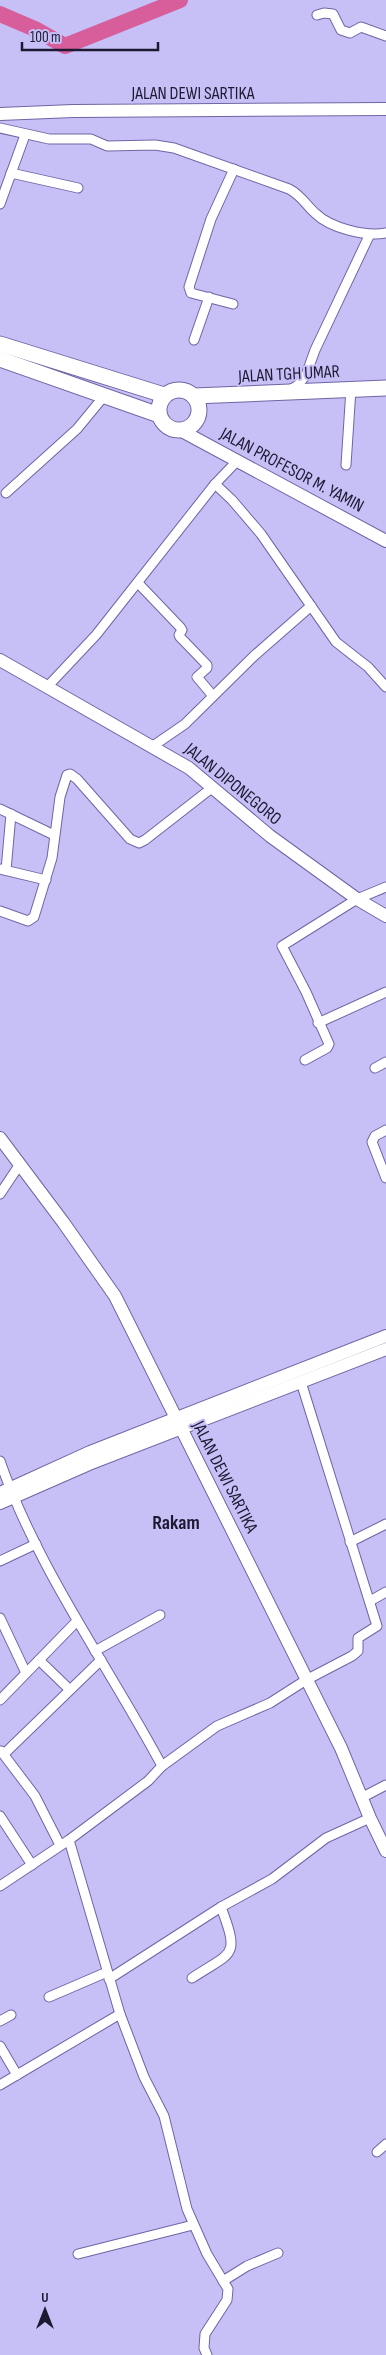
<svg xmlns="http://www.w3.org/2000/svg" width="386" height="2355" viewBox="0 0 386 2355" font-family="'Sofia Sans Condensed',sans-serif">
  <rect width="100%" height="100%" fill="#c7c0f7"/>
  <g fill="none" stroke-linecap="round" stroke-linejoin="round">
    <path stroke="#d75d9b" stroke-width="16" d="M0,14L35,29L65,46L180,0"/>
    <defs>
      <g id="street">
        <path d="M317,15L324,13L333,14L341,30L350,33L361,27L386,36"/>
        <path d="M0,128L49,139H91L107,146L155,145L174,148L289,189C301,195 306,205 315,213C330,228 366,237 386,233"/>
        <path d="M11,173L78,188"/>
        <path d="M0,204L25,135"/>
        <path d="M233,304L191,293L189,287L211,219L234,169"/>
        <path d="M194,340L209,297"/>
        <path d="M288,391L298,385L306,375L315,350L369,236"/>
        <path d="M346,465L351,389"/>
        <path d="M215,484L232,500L261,534L336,642L368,667L386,687"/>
        <path d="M6,493L77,429L105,395"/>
        <path d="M138,583L180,627L182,630L179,635L180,637L207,665V668L197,677L213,696"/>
        <path d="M48,686L96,635L215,484L238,460"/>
        <path d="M153,746L185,724L255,655L311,606"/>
        <path d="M0,809L54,835"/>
        <path d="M0,869L46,880"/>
        <path d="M6,870L11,814"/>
        <path d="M0,911L28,921L34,917L52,858L60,797L67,775L70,774L77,779L130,839L139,843L145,840L213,787"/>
        <path d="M318,1023L386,992"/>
        <path d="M305,1060L327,1048L329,1044L306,992L282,946L357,899L386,887"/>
        <path d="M375,1068L386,1062"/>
        <path d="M386,1130L375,1136L372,1142L386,1178"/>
        <path d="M0,1194L20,1164"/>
        <path d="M0,1461C38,1570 108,1665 162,1766L148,1781L69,1840L0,1886"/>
        <path d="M350,1542L386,1524"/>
        <path d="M0,1561L36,1544"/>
        <path d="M370,1601L386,1592"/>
        <path d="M0,1618L26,1673"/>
        <path d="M95,1651L160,1615"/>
        <path d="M39,1660L69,1689"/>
        <path d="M0,1700L77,1621"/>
        <path d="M1,1751L35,1796L60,1845"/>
        <path d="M4,1754L101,1660"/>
        <path d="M162,1766L217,1726L270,1703L306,1680L352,1656L358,1651V1638L377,1626L301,1382"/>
        <path d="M361,1798L386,1785"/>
        <path d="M0,1816L32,1865"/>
        <path d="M69,1840L120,2014L144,2077L164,2116L187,2209L207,2254L228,2289L227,2300L205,2334L204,2348L207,2355"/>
        <path d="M192,1978C233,1951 240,1958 221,1907"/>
        <path d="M109,1979L221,1907L272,1879L326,1838L370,1818"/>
        <path d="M49,1997L107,1972"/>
        <path d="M0,2021L11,2015"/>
        <path d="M0,2046L17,2075"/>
        <path d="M0,2085L120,2014"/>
        <path d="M377,2152L386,2144"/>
        <path d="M78,2254L193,2225"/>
        <path d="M223,2281L247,2266L278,2253"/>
      </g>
      <g id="secondary">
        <path d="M0,114L73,111L386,109"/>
        <path d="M180,430L386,541"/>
        <path d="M0,660L189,768L270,836L357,899L386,916"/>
        <path d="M0,1138L63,1222L115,1296L341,1748L370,1818L386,1851"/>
        <path d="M0,1493L90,1452L386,1336"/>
        <path d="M0,1503L89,1464L386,1349"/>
      </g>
      <g id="primary">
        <path d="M0,344L164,395"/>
        <path d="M0,359L159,415"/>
        <circle cx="179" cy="410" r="20"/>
        <path d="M194,396L386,388"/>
      </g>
    </defs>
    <use href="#street" stroke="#7065a4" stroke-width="11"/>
    <use href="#secondary" stroke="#7065a4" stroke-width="14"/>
    <use href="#primary" stroke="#7065a4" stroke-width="17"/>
    <use href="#street" stroke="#fff" stroke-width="9"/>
    <use href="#secondary" stroke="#fff" stroke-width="12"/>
    <use href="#primary" stroke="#fff" stroke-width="15"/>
  </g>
  <g text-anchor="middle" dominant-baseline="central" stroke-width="4" stroke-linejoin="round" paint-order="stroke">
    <g font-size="18" fill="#1e1933" stroke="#c7c0f7">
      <text x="193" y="93">JALAN DEWI SARTIKA</text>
      <text transform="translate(289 374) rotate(-3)">JALAN TGH UMAR</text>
      <text transform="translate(292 470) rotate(28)">JALAN PROFESOR M. YAMIN</text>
      <text transform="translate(233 784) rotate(39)">JALAN DIPONEGORO</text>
      <text transform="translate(225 1477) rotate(63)">JALAN DEWI SARTIKA</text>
    </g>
    <g font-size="20" font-weight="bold" fill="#1e1933" stroke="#c7c0f7">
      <text x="176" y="1523">Rakam</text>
    </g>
  </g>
  <g transform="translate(45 2310)" stroke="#c7c0f7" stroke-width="4" paint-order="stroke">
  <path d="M0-4L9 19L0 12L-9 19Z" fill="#1e1933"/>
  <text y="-8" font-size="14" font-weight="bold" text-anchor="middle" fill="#1e1933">U</text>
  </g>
  <path d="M22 42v8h136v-8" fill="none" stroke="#1e1933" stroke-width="2.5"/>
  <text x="30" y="42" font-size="15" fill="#1e1933" stroke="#c7c0f7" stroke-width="4" paint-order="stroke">100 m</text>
</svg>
